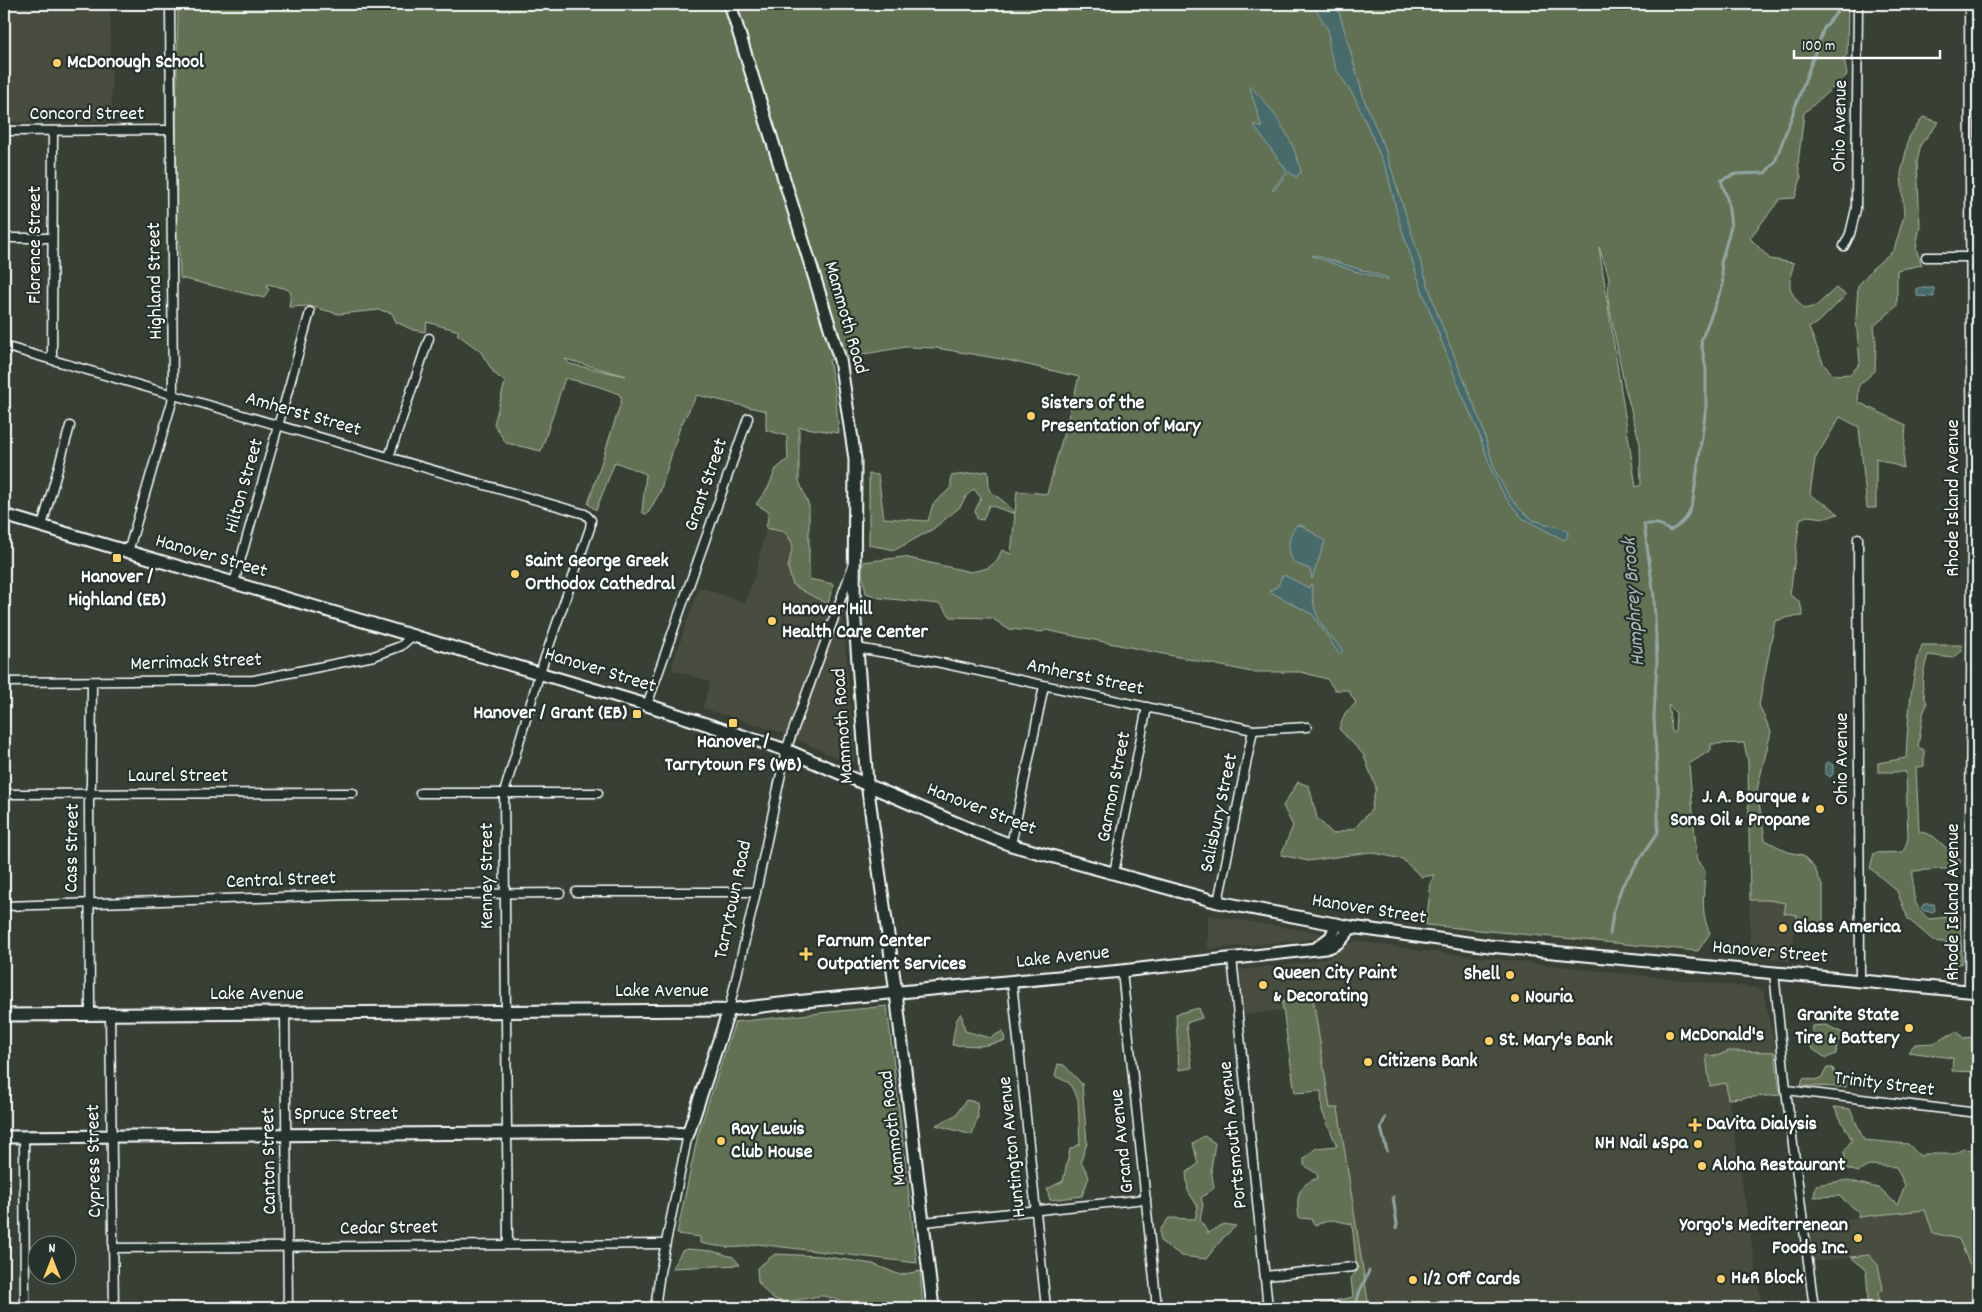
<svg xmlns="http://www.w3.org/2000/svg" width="1982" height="1312" viewBox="0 0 1982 1312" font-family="Dekko,sans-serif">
  <rect width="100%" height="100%" fill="#384036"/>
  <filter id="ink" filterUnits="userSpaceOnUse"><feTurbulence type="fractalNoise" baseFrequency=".02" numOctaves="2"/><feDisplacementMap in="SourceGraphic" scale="10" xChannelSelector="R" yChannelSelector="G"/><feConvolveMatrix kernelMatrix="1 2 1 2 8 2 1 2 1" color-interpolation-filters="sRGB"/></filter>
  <g filter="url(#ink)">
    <g fill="#494d40">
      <path d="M4,4H110L112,121L4,122Z"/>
      <path d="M766,528L785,532L793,544L788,568L812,596L828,604L825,615L843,620L855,762L852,764L782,733L703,708L710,682L671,669L699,587L745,603L757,569Z"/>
      <path d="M1750,900H1768L1787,904L1798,915L1790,961L1750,956Z"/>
      <path d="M1208,915L1320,933V936L1316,939L1208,949Z"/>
      <path d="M1357,941L1415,950L1763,989L1775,1051H1729L1717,1056H1706L1710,1085L1726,1083L1762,1308H1369L1338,1108H1330L1282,1003L1283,1010L1236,1016L1230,971L1309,962L1330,957L1348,944Z"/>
      <path d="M1925,1210L1933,1233L1959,1239L1978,1285V1308H1879L1869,1255L1813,1262L1809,1223Z"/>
    </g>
    <g fill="#627152" stroke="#b0b8a8" fill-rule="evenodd">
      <path d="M178,4H1848L1847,55L1844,58L1847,75L1804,113L1798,164L1801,178L1795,198L1780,199L1750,238L1770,259L1794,263C1787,288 1788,290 1804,309L1816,306L1836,288L1846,295L1822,319L1809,328L1824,365L1834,375L1851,374L1860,363L1856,319L1858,286L1873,268L1894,250L1904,216L1901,174L1909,137L1923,117L1939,122L1921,144L1917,162L1920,225L1916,249L1922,265L1897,270V306L1874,326L1876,343L1875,371L1859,385L1858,402L1906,425L1903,468L1876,458V508H1867L1859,427L1840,417L1815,459L1810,494C1820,504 1829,503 1838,514L1826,518L1807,516L1800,519L1790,595L1800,602L1803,616L1790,617L1775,621L1759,705L1771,732L1757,790L1765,840L1788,852L1803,855L1815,869L1823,888V926L1797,923V915L1784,913L1786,903L1768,900H1750L1748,762L1744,743L1711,744V750L1689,764L1697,860L1705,871C1704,893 1700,913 1710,933L1698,951L1426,925L1431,882L1434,875L1422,877L1402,859L1370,852L1308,861L1281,855L1293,826L1283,806L1298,782L1309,786L1317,818L1333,834L1355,828L1371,810L1376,787L1363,754L1339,729L1345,713L1356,703L1348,690H1335L1327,679L1301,672H1252L1045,630L1043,632L1008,629L992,618L951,617L940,604L880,598L866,593L862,573L863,562L904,557L971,572L988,568L997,561L1002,550L1011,554L1015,514L989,505L983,520L977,519L975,511L981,498L974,489L967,495L960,507L933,529L895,550L869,545V474L878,475L884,518L928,521L933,504L951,488V476L988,471L989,490L1008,505L1015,513L1017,491L1047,494L1079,377L1007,360L936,348L905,347L829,360L835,391L839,433L799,427V481L809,506V579L833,584L828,604L812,596L793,585L788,568L793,544L785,532L766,528L769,512L756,504L768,488L776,469L788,459L787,436L766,430V411L697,395L680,427L660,492L647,515L642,512L646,474L615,462L596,510L588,504L622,399L619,394L597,386L565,378L541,451L506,443L494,424L505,382L494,373L480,351L457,334L459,331L427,322L425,332L413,330L396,322L392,313L379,310L339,314L309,306L289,307L291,293L287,289L268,284L266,287L269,289L264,298L180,278L179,242L177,237L176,130ZM1599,247L1609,277L1608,299L1624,384L1640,444L1641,485L1636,487ZM565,359L626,376L570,364ZM1668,705L1676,713L1675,731L1672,732Z"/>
      <path d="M1922,645H1961L1962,651L1953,658L1928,655C1922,676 1920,684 1927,704L1923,714L1918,747L1924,750V766L1916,768L1919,831L1933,836L1961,861L1957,868L1913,871C1913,892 1911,905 1929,919L1960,916L1962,963L1954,965L1950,943L1934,941L1908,919L1897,891L1870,868L1874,853L1903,852L1908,839L1906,772H1878V763L1906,758C1908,720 1910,681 1922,645Z"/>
      <path d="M1313,998L1330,1108H1338L1369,1308H1321L1320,1304L1353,1297L1351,1278L1357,1271L1352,1224L1332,1220L1315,1225L1311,1219L1299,1218C1296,1197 1297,1185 1318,1178L1317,1174L1304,1165V1159L1316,1148L1337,1146L1322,1111L1321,1091L1295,1093L1282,1002Z"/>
      <path d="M887,1006L917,1263L757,1244C738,1250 719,1247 700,1243V1237L677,1234L698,1134L735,1022Z"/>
      <path d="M1977,1007L1978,1008V1072L1952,1071L1953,1058L1908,1052L1915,1044L1934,1043L1957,1031L1963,1038L1974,1037Z"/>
      <path d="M1199,1008L1202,1018L1186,1023L1192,1068L1179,1070L1176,1014Z"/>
      <path d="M961,1013L965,1031L990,1038L1003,1031L1005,1041L981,1046L952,1045L956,1021Z"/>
      <path d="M1826,1025L1845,1034V1040L1837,1041L1836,1054L1826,1058L1811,1048L1812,1026Z"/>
      <path d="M1729,1051L1775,1052L1780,1095L1728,1099L1726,1083L1710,1086L1706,1055L1717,1056Z"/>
      <path d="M1058,1064L1064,1065L1082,1084L1087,1143L1081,1161L1089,1177L1082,1196L1050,1200L1047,1189L1063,1181L1070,1149L1080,1144L1078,1099L1069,1083L1055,1076Z"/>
      <path d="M1827,1068H1833L1835,1074L1846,1076V1087L1801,1086L1803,1078L1815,1080L1822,1077Z"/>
      <path d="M966,1100L977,1102L978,1117L972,1135L936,1125L956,1115Z"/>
      <path d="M1834,1107L1850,1109L1864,1140L1908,1144L1920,1156L1925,1154H1954L1963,1149L1978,1150V1285L1959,1239L1933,1233L1925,1210L1858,1217L1859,1212L1839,1196L1814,1197L1816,1185L1848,1180L1881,1189L1897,1205L1905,1185L1896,1167L1870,1165L1858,1172L1846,1168L1844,1151L1852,1140Z"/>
      <path d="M1204,1136L1215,1143L1211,1169L1214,1188L1201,1198L1203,1205L1200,1220L1208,1233L1224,1224L1236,1226L1223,1238L1206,1259L1182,1256L1160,1241V1230L1169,1218L1195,1219L1198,1207L1188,1191L1186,1173L1198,1164L1193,1143Z"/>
      <path d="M687,1249L712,1251L733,1257L740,1265L672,1268L682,1251Z"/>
      <path d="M775,1254L821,1256L873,1264L900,1275L920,1271L923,1308H857C851,1305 827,1295 821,1296C807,1297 788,1305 774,1299C769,1296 762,1287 758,1282L757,1268Z"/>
      <path d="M1869,1255L1878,1265L1883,1289L1878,1293L1879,1308H1867L1868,1294L1866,1270L1851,1257Z"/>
    </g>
    <g fill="#476b6a" stroke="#91a6a6">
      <path d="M1313,4H1335L1340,15L1364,99L1385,149L1437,313L1480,420L1495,471L1511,499L1524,513L1533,520L1567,530L1568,536L1564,540L1522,518L1506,498L1493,474L1478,431L1461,392L1423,293L1399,221L1387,171L1355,98L1337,71L1330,52L1328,30Z"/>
      <path d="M1249,85C1273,108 1294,139 1301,172L1296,177L1289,172L1273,191L1272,190L1287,171L1256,129L1254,124L1262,128Z"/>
      <path d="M1314,255L1388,278V280L1354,271L1312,256Z"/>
      <path d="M1917,288H1934V297L1917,296Z"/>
      <path d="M1297,525L1303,526L1325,541L1312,579L1310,569L1294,563C1287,551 1287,535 1297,525Z"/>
      <path d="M1282,576H1286L1309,588L1310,584L1312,585C1313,620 1322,625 1343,651L1339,654L1313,615L1269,591L1278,586Z"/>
      <path d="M1828,762L1833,765V774L1830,777L1825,773V765Z"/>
      <path d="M1924,904H1934L1935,910L1933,912L1924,911L1921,908Z"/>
    </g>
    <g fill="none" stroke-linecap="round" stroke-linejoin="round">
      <g stroke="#91a6a6" stroke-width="3">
        <path d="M1610,934L1613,913L1622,886L1658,832V790L1654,717L1657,659L1654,597L1644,524H1659L1670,531C1684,523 1689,517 1693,501L1706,407V370L1701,341L1723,285L1721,263L1731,226L1728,202L1721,180L1736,174L1765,173L1775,162L1824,28L1838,11L1840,4"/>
        <path d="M1385,1118L1381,1128L1387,1151"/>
        <path d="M1393,1197L1397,1224L1396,1228"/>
        <path d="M1355,1308L1359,1293L1369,1271"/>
      </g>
      <defs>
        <g id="street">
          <path d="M1969,4L1972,522L1969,991"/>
          <path d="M4,131L170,130"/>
          <path d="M4,238H52"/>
          <path d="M1844,246L1850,234L1856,209L1858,4"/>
          <path d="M1926,257H1978"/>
          <path d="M4,346L585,514L591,520L590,528L540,672L504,793L508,1244"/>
          <path d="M52,359L53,131"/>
          <path d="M389,457L429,338"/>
          <path d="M42,526L70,426"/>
          <path d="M1858,538L1860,980"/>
          <path d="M128,552L172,402L173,394L170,4"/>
          <path d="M234,583L310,312"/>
          <path d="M857,648L927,660L1253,730L1307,727"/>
          <path d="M4,682L254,680L374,656L401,646L412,636"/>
          <path d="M647,705L748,418"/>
          <path d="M420,793H598"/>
          <path d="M4,794L353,793"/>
          <path d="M1011,845L1044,686"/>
          <path d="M1114,873L1147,707"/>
          <path d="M576,892H756"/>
          <path d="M1218,902L1253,730"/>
          <path d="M4,906L352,895L560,893"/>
          <path d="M1232,958L1268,1308"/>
          <path d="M1122,971L1157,1308"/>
          <path d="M1774,972L1786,1090L1814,1308"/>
          <path d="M1012,982L1046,1308"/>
          <path d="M729,1010L756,892L786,750L852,568"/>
          <path d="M90,1014L89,801L91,784L92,682"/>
          <path d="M110,1014L114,1308"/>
          <path d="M285,1014L288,1308"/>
          <path d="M1786,1090L1978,1113"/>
          <path d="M24,1137L25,1308"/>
          <path d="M924,1222L1146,1199"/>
          <path d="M113,1248L665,1244"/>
          <path d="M1265,1276L1353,1267"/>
          <path d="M655,1308L660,1272L688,1134"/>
        </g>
        <g id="secondary">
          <path d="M730,4L840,360L855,459L854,608L867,783L896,993L933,1308"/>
          <path d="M4,515L647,705L786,750L977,832L1011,845L1218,902L1351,927L1489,946L1978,992"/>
          <path d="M1318,947L1331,937L1337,924"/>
          <path d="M4,1015L729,1010L805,1001L1122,971L1325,948C1338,946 1344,937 1351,927"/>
          <path d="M4,1137L652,1132L688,1134L729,1010"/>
        </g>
      </defs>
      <use href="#street" stroke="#fff" stroke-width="11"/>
      <use href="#secondary" stroke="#fff" stroke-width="15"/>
      <use href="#street" stroke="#26332d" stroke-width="8"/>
      <use href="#secondary" stroke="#26332d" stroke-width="11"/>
    </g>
  </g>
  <g fill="#ffd166" stroke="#26332d" stroke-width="2">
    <circle cx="57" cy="63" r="5"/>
    <circle cx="1031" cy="416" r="5"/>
    <rect x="112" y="553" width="10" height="10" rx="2.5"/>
    <circle cx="515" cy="574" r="5"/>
    <circle cx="772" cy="621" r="5"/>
    <rect x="632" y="709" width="10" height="10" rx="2.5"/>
    <rect x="728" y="718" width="10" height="10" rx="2.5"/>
    <circle cx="1820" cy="809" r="5"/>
    <circle cx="1783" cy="928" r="5"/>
    <path d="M803.5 946.5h5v5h5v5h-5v5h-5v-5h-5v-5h5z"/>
    <circle cx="1510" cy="975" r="5"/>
    <circle cx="1263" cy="985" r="5"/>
    <circle cx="1515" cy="998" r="5"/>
    <circle cx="1909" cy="1028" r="5"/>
    <circle cx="1670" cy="1036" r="5"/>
    <circle cx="1489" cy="1041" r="5"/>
    <circle cx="1368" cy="1062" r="5"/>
    <path d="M1692.5 1117.5h5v5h5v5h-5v5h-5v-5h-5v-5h5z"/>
    <circle cx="721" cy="1141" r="5"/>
    <circle cx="1698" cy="1144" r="5"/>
    <circle cx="1702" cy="1166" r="5"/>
    <circle cx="1858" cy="1238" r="5"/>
    <circle cx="1721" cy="1279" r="5"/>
    <circle cx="1413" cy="1280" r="5"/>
  </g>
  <g text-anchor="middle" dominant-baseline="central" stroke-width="4.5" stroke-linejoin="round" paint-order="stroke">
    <g font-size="20" font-weight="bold" fill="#fff" stroke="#26332d" text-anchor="start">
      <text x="67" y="63">McDonough School</text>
      <text x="1041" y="404">Sisters of the<tspan x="1041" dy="23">Presentation of Mary</tspan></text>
      <text x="525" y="562">Saint George Greek<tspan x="525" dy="23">Orthodox Cathedral</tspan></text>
      <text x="117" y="578" text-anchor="middle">Hanover /<tspan x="117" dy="23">Highland (EB)</tspan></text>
      <text x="782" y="610">Hanover Hill<tspan x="782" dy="23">Health Care Center</tspan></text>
      <text x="627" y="714" text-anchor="end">Hanover / Grant (EB)</text>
      <text x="733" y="743" text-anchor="middle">Hanover /<tspan x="733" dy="23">Tarrytown FS (WB)</tspan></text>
      <text x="1810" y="798" text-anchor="end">J. A. Bourque &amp;<tspan x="1810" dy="23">Sons Oil &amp; Propane</tspan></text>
      <text x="1793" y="928">Glass America</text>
      <text x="817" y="942">Farnum Center<tspan x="817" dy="23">Outpatient Services</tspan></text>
      <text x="1273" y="974">Queen City Paint<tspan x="1273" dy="23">&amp; Decorating</tspan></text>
      <text x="1500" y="975" text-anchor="end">Shell</text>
      <text x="1525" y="998">Nouria</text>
      <text x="1899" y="1016" text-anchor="end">Granite State<tspan x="1899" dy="23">Tire &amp; Battery</tspan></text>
      <text x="1680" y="1036">McDonald's</text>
      <text x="1499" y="1041">St. Mary's Bank</text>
      <text x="1378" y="1062">Citizens Bank</text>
      <text x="1706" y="1125">DaVita Dialysis</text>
      <text x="731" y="1130">Ray Lewis<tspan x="731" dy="23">Club House</tspan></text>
      <text x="1688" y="1144" text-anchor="end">NH Nail &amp;Spa</text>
      <text x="1712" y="1166">Aloha Restaurant</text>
      <text x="1848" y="1226" text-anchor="end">Yorgo's Mediterrenean<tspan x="1848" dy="23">Foods Inc.</tspan></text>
      <text x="1731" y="1279">H&amp;R Block</text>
      <text x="1423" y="1280">1/2 Off Cards</text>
    </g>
    <g font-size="20" fill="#fff" stroke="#26332d">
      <text x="87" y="115">Concord Street</text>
      <text transform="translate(1841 126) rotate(-89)">Ohio Avenue</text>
      <text transform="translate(36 245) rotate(-90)">Florence Street</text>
      <text transform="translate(156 281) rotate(-91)">Highland Street</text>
      <text transform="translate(845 318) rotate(74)">Mammoth Road</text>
      <text transform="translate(303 415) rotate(16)">Amherst Street</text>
      <text transform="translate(707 485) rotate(-71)">Grant Street</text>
      <text transform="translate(245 486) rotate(-74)">Hilton Street</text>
      <text transform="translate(1954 498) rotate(-90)">Rhode Island Avenue</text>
      <text transform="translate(211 557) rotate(16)">Hanover Street</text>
      <text transform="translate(196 663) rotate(-2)">Merrimack Street</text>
      <text transform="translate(600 671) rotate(17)">Hanover Street</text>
      <text transform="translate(1085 678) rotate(12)">Amherst Street</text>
      <text transform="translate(844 726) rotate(-94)">Mammoth Road</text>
      <text transform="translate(1843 759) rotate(-90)">Ohio Avenue</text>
      <text x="178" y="777">Laurel Street</text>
      <text transform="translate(1115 787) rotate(-79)">Garmon Street</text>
      <text transform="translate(981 810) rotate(21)">Hanover Street</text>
      <text transform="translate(1220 813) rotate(-78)">Salisbury Street</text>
      <text transform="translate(73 848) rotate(-89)">Cass Street</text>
      <text transform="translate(488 876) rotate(-90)">Kenney Street</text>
      <text transform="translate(281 881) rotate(-2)">Central Street</text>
      <text transform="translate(734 900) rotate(-78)">Tarrytown Road</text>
      <text transform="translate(1954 902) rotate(-90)">Rhode Island Avenue</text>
      <text transform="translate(1369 910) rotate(9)">Hanover Street</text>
      <text transform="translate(1770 953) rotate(5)">Hanover Street</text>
      <text transform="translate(1063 958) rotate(-6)">Lake Avenue</text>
      <text x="662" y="992">Lake Avenue</text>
      <text x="257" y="995">Lake Avenue</text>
      <text transform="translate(1884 1085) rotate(7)">Trinity Street</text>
      <text x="346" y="1115">Spruce Street</text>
      <text transform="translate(894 1128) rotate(-97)">Mammoth Road</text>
      <text transform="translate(1234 1135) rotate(-96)">Portsmouth Avenue</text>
      <text transform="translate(1123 1141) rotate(-96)">Grand Avenue</text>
      <text transform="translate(1013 1147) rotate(-96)">Huntington Avenue</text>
      <text transform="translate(95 1161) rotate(-91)">Cypress Street</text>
      <text transform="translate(270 1161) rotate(-91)">Canton Street</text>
      <text transform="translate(389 1229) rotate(-1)">Cedar Street</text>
    </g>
    <g font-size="21" font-style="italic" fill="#acbcbc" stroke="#26332d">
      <text transform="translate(1635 602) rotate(-94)">Humphrey Brook</text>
    </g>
  </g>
  <rect width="1982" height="1312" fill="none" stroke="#26332d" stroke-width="20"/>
  <rect x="10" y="10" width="1962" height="1292" fill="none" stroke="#fff" stroke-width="2" filter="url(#ink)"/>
  <g transform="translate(52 1260)"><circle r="24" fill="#26332d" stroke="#7d8581"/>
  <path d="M0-4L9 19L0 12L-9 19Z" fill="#ffd166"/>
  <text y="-8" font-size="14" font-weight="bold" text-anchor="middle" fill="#ffffff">N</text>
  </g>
  <path d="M1794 50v8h146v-8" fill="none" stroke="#ffffff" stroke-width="2.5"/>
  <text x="1802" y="50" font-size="15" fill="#ffffff" stroke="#26332d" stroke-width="4" paint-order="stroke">100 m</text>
</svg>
